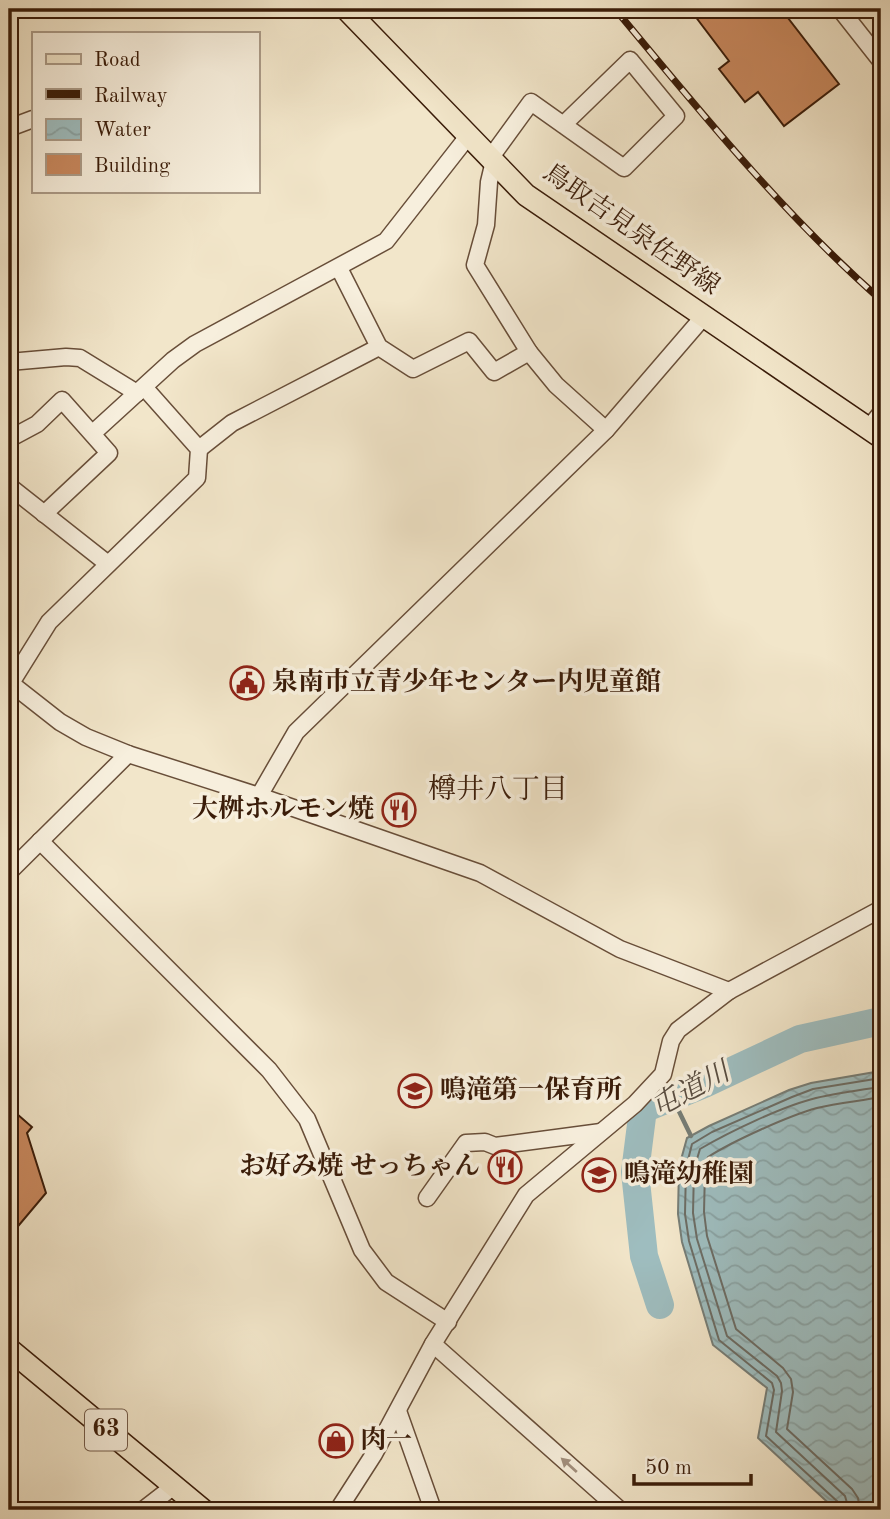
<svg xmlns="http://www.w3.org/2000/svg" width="890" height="1519" viewBox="0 0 890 1519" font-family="'Old Standard TT','Noto Serif JP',serif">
  <defs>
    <pattern id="water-waves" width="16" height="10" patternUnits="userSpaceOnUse" patternTransform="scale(1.75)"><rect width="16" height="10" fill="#9ebdbf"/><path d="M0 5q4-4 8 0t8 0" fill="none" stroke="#89a2a3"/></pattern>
  </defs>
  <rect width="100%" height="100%" fill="#f2e6ca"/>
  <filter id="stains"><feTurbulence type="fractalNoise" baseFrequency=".00286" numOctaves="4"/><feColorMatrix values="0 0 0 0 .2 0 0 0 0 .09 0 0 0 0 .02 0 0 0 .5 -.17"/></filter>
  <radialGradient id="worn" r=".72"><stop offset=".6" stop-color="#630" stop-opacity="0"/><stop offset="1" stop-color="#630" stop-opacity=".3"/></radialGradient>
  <path fill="url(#water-waves)" stroke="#767d76" stroke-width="2" d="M881,1071V1510H836L758,1438L767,1388L713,1345L682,1242L678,1214L679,1167L687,1138L709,1126L789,1090L811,1083Z"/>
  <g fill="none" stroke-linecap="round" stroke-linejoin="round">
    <g stroke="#6c6c64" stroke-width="2">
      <path d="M841,1510L838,1502L766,1436L774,1390L772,1383L719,1340L689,1241L685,1214L686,1168L692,1144L712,1132L792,1097L813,1089L881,1078"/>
      <path d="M849,1510L845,1496L776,1432L782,1391L781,1383L777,1376L727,1336L697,1239L693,1213L694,1169L700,1149C729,1132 783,1106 816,1098C837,1093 860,1090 881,1087"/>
      <path d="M860,1510L858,1498L852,1489L787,1429L793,1392L791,1379L783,1368L736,1329L707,1236L704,1212L705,1170L708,1157C733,1141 788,1116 817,1108C838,1103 860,1101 881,1097"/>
    </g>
    <path stroke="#767d76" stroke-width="4.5" d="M672,1097L691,1136"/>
    <path stroke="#9ebdbf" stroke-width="28" d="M660,1305L644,1256L635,1172L643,1109L704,1084L800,1039L881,1021"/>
  </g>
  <g fill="#c8885e" stroke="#3a1c09" stroke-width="2">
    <path d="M704,9H781L839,84L784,126L758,92L745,102L719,69L729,61L695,16Z"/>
    <path d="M9,1107L32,1127L27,1133L46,1193L9,1237Z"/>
  </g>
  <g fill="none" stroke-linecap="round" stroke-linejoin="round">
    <defs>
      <g id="minor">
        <path d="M840,9L881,61"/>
        <path d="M9,128L33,119"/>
        <path d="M491,157L531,102L624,168L676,116L630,60L563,125"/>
        <path d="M494,161L489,182L486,225L475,265L529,352L556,385L606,430"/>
        <path d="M339,268L379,347L413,369L469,341L494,372L529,352"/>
        <path d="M9,362L66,357L80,358L137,393"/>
        <path d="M869,428L881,413"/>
        <path d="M93,433L173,360L195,344L386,241L469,135"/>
        <path d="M9,439L37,424L62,400L109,453L44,514"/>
        <path d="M199,449L232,423L379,347"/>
        <path d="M9,486L108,564"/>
        <path d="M9,682L60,722L86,737L128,754L259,796L480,873L620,949L729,991"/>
        <path d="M11,683L49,622L197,478L199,449L144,387"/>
        <path d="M259,796L296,732L606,430L705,315"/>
        <path d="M40,841L269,1070L307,1119L362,1250L386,1282L448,1322"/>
        <path d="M9,872L128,754"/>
        <path d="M427,1198L466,1143L485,1142L495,1146L601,1132"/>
        <path d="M433,1344L620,1510"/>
        <path d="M398,1411L433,1510"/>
        <path d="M143,1510L174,1486"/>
        <path d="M338,1510L374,1454L433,1344L526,1195L635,1104L663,1074L671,1041L678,1030L729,991L881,909"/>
      </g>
      <g id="major">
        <path d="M346,9L526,195L881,437"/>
        <path d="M9,1349L203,1510"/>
      </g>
    </defs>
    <use href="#minor" stroke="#684e39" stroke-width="19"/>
    <use href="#major" stroke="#3a1c09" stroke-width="24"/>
    <use href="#minor" stroke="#f7efdd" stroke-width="16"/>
    <use href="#major" stroke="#f2e6ca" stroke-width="21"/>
    <defs>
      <path id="rail" d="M615,9C699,110 782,213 881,300"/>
    </defs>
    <use href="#rail" stroke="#3a1c09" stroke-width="7"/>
    <use href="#rail" stroke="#f7efdd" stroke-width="4.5" stroke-dasharray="13" stroke-linecap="butt"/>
  </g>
  <defs><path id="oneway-solid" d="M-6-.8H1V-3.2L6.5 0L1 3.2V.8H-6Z" transform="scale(1.75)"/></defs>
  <use fill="#a2907e" href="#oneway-solid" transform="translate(569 1465) rotate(-138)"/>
  <defs>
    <symbol id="civic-ring" viewBox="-11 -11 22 22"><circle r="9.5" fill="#f7efdd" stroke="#8f2418" stroke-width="1.5"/><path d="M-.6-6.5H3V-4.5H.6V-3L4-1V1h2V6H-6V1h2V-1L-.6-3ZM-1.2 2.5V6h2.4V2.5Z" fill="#8f2418"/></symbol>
    <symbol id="restaurant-ring" viewBox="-11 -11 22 22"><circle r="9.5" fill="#f7efdd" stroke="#8f2418" stroke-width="1.5"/><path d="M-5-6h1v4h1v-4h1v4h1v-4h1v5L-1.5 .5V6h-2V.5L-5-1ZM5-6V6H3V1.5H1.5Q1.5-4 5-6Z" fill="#8f2418"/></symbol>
    <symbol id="school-ring" viewBox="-11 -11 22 22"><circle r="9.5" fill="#f7efdd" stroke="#8f2418" stroke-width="1.5"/><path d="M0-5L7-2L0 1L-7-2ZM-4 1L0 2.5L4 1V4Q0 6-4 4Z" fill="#8f2418"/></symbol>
    <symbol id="shop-ring" viewBox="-11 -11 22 22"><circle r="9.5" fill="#f7efdd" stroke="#8f2418" stroke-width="1.5"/><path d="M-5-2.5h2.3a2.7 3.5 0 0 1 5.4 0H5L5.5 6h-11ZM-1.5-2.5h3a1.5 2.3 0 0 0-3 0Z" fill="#8f2418"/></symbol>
  </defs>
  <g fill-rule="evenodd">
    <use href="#civic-ring" x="228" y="664" width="38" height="38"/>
    <use href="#restaurant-ring" x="380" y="791" width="38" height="38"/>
    <use href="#school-ring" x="396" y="1072" width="38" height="38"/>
    <use href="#restaurant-ring" x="486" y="1148" width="38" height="38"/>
    <use href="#school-ring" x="580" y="1156" width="38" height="38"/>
    <use href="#shop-ring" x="317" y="1422" width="38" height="38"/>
  </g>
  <g text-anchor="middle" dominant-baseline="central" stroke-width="7" stroke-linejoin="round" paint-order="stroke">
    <rect fill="#f7efdd" stroke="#735b49" stroke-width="2" x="85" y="1409.5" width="42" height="41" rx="5"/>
    <g font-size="24" font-weight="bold" fill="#3a1c09">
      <text x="106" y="1430">63</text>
    </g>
    <g font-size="26" fill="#3a1c09" stroke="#f7efdd">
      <text transform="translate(631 230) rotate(35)">鳥取吉見泉佐野線</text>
    </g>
    <g font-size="26" font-weight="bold" fill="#3a1c09" stroke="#f7efdd" text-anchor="start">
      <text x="272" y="683">泉南市立青少年センター内児童館</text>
      <text x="374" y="810" text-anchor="end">大桝ホルモン焼</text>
      <text x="440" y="1091">鳴滝第一保育所</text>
      <text x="480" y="1167" text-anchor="end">お好み焼 せっちゃん</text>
      <text x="624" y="1175">鳴滝幼稚園</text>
      <text x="360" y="1441">肉一</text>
    </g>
    <g font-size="28" fill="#3a1c09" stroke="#f7efdd">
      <text x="498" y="791">樽井八丁目</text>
    </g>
    <g font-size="28" font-style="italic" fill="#584c40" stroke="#f7efdd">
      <text transform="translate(691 1091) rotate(-28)">屯道川</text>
    </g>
  </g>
  <rect width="890" height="1519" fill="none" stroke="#f2e6ca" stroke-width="35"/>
  <rect x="10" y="10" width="869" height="1498" fill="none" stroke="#3a1c09" stroke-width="3.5"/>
  <rect x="18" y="18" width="855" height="1484" fill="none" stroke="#3a1c09" stroke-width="2"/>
  <rect x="32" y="32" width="228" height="161" fill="#f7efdd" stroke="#ab9b88" stroke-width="2"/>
  <rect x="46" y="54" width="35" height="10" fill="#f2e6ca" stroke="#ab9b88" stroke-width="2"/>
  <text x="94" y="66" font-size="21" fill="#3a1c09">Road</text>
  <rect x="46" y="89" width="35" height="10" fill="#3a1c09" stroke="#ab9b88" stroke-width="2"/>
  <text x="94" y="102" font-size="21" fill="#3a1c09">Railway</text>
  <rect x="46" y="119" width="35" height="21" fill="url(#water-waves)" stroke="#ab9b88" stroke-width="2"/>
  <text x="94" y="136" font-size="21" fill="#3a1c09">Water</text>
  <rect x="46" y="154" width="35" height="21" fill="#c8885e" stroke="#ab9b88" stroke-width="2"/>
  <text x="94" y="172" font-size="21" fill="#3a1c09">Building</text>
  <path d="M634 1474v10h117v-10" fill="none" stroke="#3a1c09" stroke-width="3.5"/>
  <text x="645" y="1474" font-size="21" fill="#3a1c09" stroke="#f7efdd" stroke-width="5" paint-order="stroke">50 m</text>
  <rect width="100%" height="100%" filter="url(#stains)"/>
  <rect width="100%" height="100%" fill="url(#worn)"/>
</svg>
